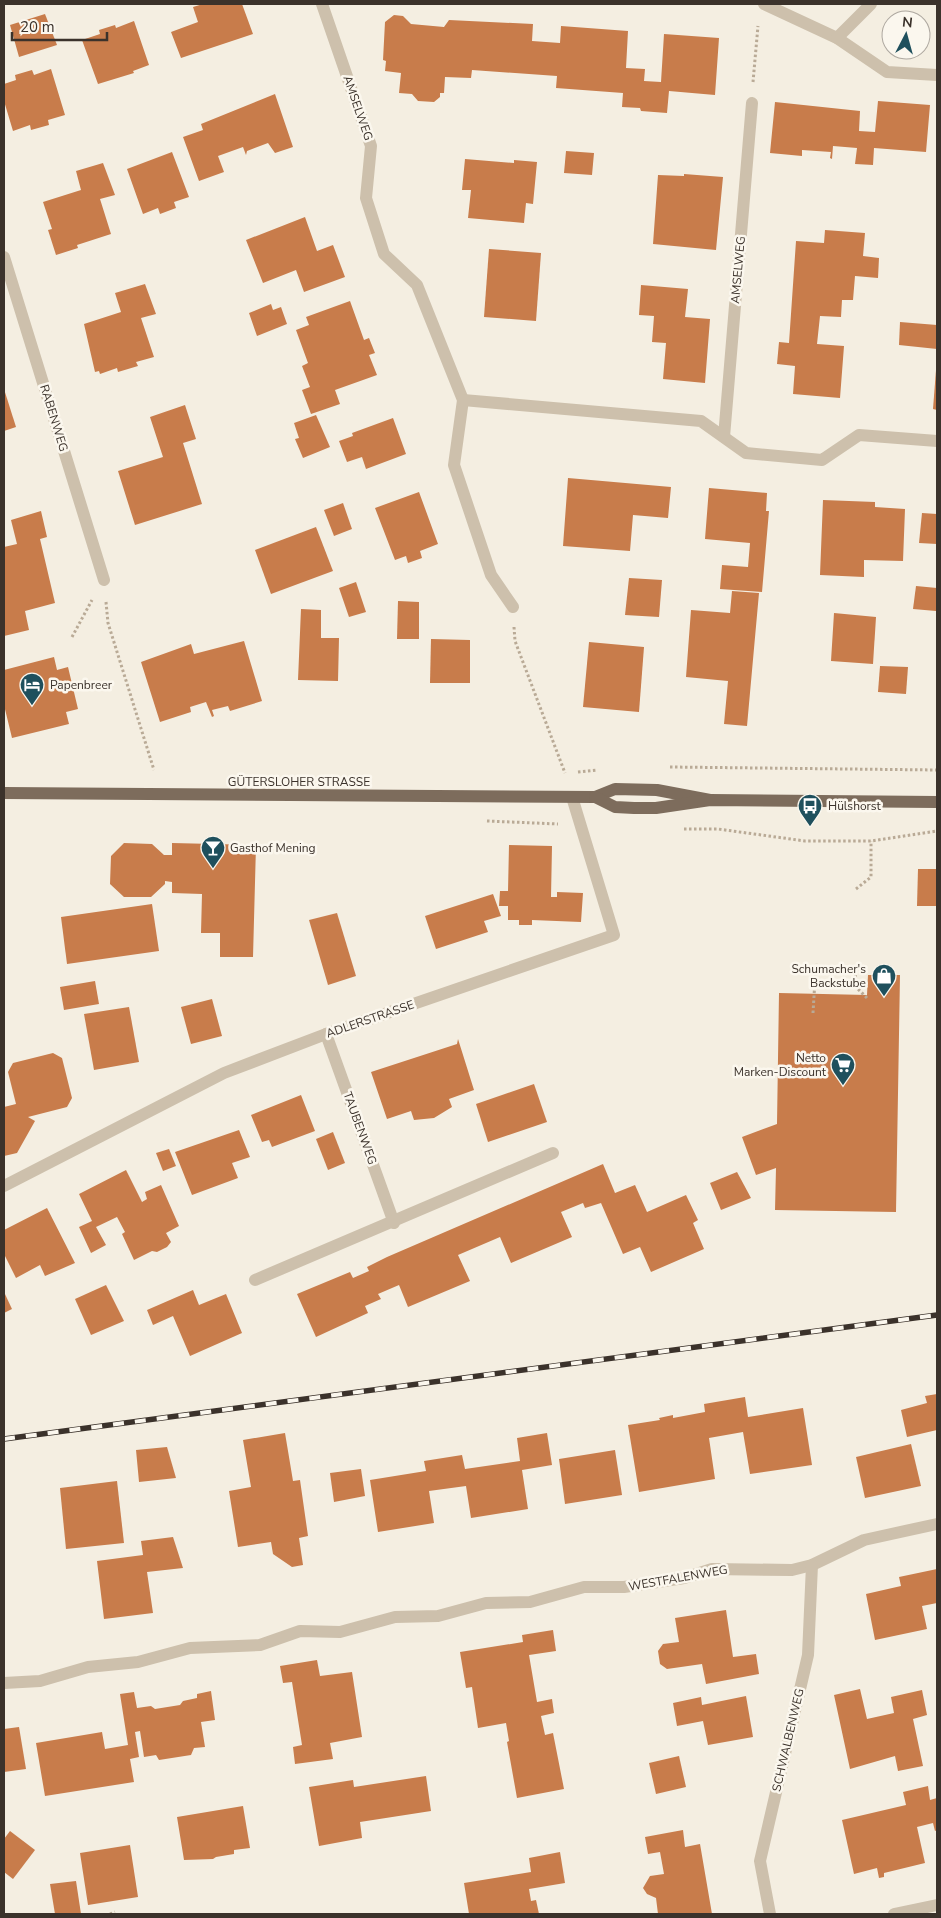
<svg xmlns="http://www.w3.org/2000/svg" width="941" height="1918" viewBox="0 0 941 1918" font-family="'Nunito Sans',sans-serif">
  <rect width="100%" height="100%" fill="#f4eee1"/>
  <g fill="#c87c4b">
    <path d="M203,4H242L253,34L181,58L171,32L198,22L193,7Z"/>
    <path d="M45,14L57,45L19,57L10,25Z"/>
    <path d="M394,15L403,16L411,24L444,27L449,20L533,24L532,41L560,43L561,26L628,31L626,68L645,69L644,81L661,82L664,34L719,38L715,95L669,91L667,113L641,111L640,108L622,107L623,93L556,88L557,76L472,70L471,78L445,77L444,93H440V97L434,102L418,101L412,94L399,93L401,73L385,71L386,61L383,60L385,22Z"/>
    <path d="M134,21L149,65L133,71L134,73L98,84L82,40L100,34L99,30L115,25L116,28Z"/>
    <path d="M51,69L65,115L48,120L49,125L31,130L30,125L13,131L4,101V84L16,80L15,75L32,70L34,75Z"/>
    <path d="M275,94L293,147L275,153L268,143L247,151L246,155L243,147L218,156L224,172L199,181L183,137L203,130L201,124Z"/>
    <path d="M878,101L930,105L926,152L874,148L873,165L855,164L857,148L833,146L832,159L830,158L831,152L802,150V156L770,153L775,102L860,111L859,131L875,132Z"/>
    <path d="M566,151L594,153L592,175L564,173Z"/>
    <path d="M172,152L189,197L174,202L176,208L160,214L158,208L143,214L127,169Z"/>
    <path d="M465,159L514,163V160L537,162L533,204L526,203L524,223L468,218L471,190H462Z"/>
    <path d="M103,163L115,195L100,199L111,234L77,245L78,248L56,255L48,230L52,229L43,202L81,190L76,171Z"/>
    <path d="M684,174L723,177L716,250L653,244L658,175L684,176Z"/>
    <path d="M305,217L317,251L333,245L345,277L304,292L296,270L263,283L246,240Z"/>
    <path d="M825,230L865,233L863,256L879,258L878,278L855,276L853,300H842L841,317L820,316L817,344L844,346L840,398L793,394L795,366L777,364L779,342L789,343L796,241L824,243Z"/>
    <path d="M489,249L541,253L536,321L484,317Z"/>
    <path d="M145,284L156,314L141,318L154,357L136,362L138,366L118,372L117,368L100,374L99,371L95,372L84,324L121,312L115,293Z"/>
    <path d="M641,285L688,289L685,317L710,319L705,383L663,379L666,343L652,342L654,316L639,315Z"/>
    <path d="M350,301L364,340L369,338L375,353L369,355L377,375L335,390L340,404L311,414L302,390L310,387L302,366L308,363L296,330L309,325L306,317Z"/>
    <path d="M271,304L273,310L281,307L287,324L257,336L249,313Z"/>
    <path d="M900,322L937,325V349L899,345Z"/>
    <path d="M936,370H937V410L933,409Z"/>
    <path d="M4,389L16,427L4,431Z"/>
    <path d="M185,405L196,439L183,443L202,504L135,525L118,471L163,457L150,417Z"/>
    <path d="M316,415L330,447L303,458L295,439L299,438L294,423Z"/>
    <path d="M393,418L406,454L366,469L362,457L347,462L339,441L353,436L352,433Z"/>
    <path d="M568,478L671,487L668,518L633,515L630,551L563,546Z"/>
    <path d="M709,488L767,493L766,511H769L762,592L720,589L722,565L748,567L750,543L705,539Z"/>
    <path d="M419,492L438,544L420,551L422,558L408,563L406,556L395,560L375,508Z"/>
    <path d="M823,500L875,502V507L905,509L903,561L864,560V577L820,575Z"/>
    <path d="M343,503L352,529L334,536L324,510Z"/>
    <path d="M41,511L47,537L40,539L55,603L25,611L29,630L4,636V547L17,544L11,520Z"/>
    <path d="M922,513L937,514V544L919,543Z"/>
    <path d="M316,527L333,571L271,594L255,550Z"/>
    <path d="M629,578L662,580L659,617L625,615Z"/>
    <path d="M356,582L366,612L349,617L339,588Z"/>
    <path d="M916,586L937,588L936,611L913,609Z"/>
    <path d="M732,591L759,593L747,726L724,724L728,681L686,677L691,610L730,613Z"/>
    <path d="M398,601L419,602V639H397Z"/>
    <path d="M301,609L321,610V638H339L338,681L298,680Z"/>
    <path d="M834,613L876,617L873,664L831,661Z"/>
    <path d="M431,639L470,640V683H430Z"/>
    <path d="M244,641L262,701L230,711L228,706L212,710L214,716L212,717L206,702L190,707L191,712L160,722L141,662L191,644L194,654Z"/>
    <path d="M589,642L644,647L639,712L583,707Z"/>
    <path d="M54,657L57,670L68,667L78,709L66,712L69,724L12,738L4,705V670Z"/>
    <path d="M880,666L908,667L906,694L878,692Z"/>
    <path d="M124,843L152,844L164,855H172V843L256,845L253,957H220V933H201L202,894L172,893V882L165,881V884L151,897H124L110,884L111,856Z"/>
    <path d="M509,845L552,846L551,897H557V892L583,893L581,922L532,920V925H519V920H508V906H499L500,891H508Z"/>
    <path d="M918,869H937V906H917Z"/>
    <path d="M493,894L501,916L484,921L488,932L436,949L425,916Z"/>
    <path d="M152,904L159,951L67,964L61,917Z"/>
    <path d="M337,913L356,976L328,985L309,920Z"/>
    <path d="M868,975H900L896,1212L775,1210L776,1168L756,1175L742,1137L777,1124L779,993L867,995Z"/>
    <path d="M95,981L99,1004L64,1010L60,987Z"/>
    <path d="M212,999L222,1036L191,1044L181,1007Z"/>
    <path d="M129,1007L139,1062L94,1070L84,1014Z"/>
    <path d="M458,1039L474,1090L449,1099L452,1107L434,1118L414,1120L411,1111L387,1119L371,1072L457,1044Z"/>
    <path d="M53,1053L62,1058L72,1098L67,1107L28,1117L35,1121L17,1153L4,1156V1107L16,1104L8,1072L13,1063Z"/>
    <path d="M534,1084L547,1122L488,1142L476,1104Z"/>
    <path d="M301,1095L315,1131L272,1147L269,1140L262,1142L251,1115Z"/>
    <path d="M239,1130L250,1157L232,1163L238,1178L192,1195L175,1152Z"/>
    <path d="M333,1132L345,1163L328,1170L316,1139Z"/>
    <path d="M169,1149L176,1166L163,1171L156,1153Z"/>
    <path d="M603,1164L615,1193L635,1185L647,1212L686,1195L698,1220L693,1223L704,1249L651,1272L640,1247L623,1254L601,1203L585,1208L583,1203L561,1212L572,1237L511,1263L500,1237L458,1255L470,1281L408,1307L399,1285L378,1294L381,1299L365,1306L368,1313L316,1337L297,1294L350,1272L353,1278L369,1271L367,1267L387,1257Z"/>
    <path d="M126,1170L142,1202L147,1199L145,1192L161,1185L179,1226L166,1233L171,1242L167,1247L157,1252L152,1251L134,1260L122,1234L125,1232L117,1217L96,1227L106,1245L91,1253L79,1227L92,1221L79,1194Z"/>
    <path d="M737,1172L751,1198L721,1210L710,1183Z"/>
    <path d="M47,1208L75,1263L45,1276L40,1265L16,1278L4,1254V1230Z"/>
    <path d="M106,1285L124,1321L91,1335L75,1299Z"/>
    <path d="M193,1290L199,1305L226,1294L242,1333L190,1356L173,1316L153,1325L147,1310Z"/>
    <path d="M4,1292L12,1309L4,1313Z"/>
    <path d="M937,1394V1430L907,1437L901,1410L927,1403L925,1396Z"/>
    <path d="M745,1397L748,1417L803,1408L812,1465L750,1474L743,1432L709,1438L715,1479L639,1492L628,1425L660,1420L659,1418L673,1415V1418L705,1412L704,1404Z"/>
    <path d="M285,1433L293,1481L300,1480L308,1536L299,1538L303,1565L292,1567L273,1554L271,1542L238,1547L229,1491L251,1487L243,1440Z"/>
    <path d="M547,1433L552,1465L522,1470L528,1509L471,1518L466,1486L429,1491L434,1523L378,1532L370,1480L426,1471L424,1461L462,1455L465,1469L520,1461L517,1438Z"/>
    <path d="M911,1444L921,1486L865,1498L856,1457Z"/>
    <path d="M167,1447L176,1478L139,1482L136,1450Z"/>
    <path d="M615,1450L622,1495L565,1504L559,1459Z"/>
    <path d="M361,1469L365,1496L334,1502L330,1473Z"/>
    <path d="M117,1481L124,1543L66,1549L60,1488Z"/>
    <path d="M173,1537L183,1568L147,1572L153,1613L104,1619L97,1561L143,1555L141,1541Z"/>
    <path d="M937,1569V1603L922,1606L927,1629L875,1640L866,1594L901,1586L899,1577Z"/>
    <path d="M726,1610L733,1657L756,1654L759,1674L706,1684L702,1664L667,1669L660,1664L658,1651L663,1644L679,1642L675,1618Z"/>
    <path d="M553,1630L556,1651L529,1655L537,1702L552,1699L554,1713L541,1716L545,1735L553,1733L564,1789L517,1798L507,1742L509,1741L506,1723L478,1728L472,1687L466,1688L460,1652L523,1642L522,1635Z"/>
    <path d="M317,1660L320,1676L352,1672L362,1737L330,1743L333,1759L295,1764L293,1747L302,1745L292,1682L283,1683L280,1666Z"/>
    <path d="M860,1689L867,1719L894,1713L891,1697L922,1690L927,1715L913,1719L923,1766L898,1771L895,1756L850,1769L834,1695Z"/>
    <path d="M211,1691L215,1720L201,1722L205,1747L194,1748L191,1755L159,1760L156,1755L144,1757L140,1731L135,1732L139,1757L130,1759L134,1782L45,1796L36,1743L102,1732L105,1749L128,1745L120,1694L134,1692L137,1708L151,1706L155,1709L180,1705L183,1701L197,1698V1694Z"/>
    <path d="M746,1696L753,1737L708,1745L703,1721L677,1726L673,1703L701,1697L702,1705Z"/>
    <path d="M19,1727L26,1769L4,1772V1729Z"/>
    <path d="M679,1756L686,1787L656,1794L649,1763Z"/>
    <path d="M426,1776L431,1811L360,1822L362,1838L319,1846L309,1787L353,1780L354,1787Z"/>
    <path d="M928,1786L930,1800L937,1798V1830L935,1831L933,1823L917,1827L925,1863L884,1873V1877L879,1878L877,1868L854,1874L842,1820L906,1805L903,1792Z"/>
    <path d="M243,1806L250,1848L234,1850V1854L216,1857L213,1859L184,1860L177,1817Z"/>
    <path d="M683,1830L685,1847L700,1844L712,1914H658L656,1898L647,1894L643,1888L650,1876L664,1874L660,1852L648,1854L645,1837Z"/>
    <path d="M10,1831L35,1850L13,1879L4,1872V1839Z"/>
    <path d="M130,1845L138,1897L88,1905L80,1853Z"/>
    <path d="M560,1852L565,1883L529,1889L531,1901L536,1900L539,1914H469L464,1883L531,1872L529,1858Z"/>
    <path d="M76,1881L81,1914H55L50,1884Z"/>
  </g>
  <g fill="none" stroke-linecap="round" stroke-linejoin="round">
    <g stroke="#b9aa96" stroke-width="3" stroke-dasharray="2.5 2.5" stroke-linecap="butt">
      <path d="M753,82L758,26"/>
      <path d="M106,602L108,623L154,770"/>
      <path d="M514,627L515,641L565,773"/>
      <path d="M72,637L92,600"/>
      <path d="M670,767L937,770"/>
      <path d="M578,772L597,770"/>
      <path d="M487,821L558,824"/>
      <path d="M684,829H718L805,841H871L937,831"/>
      <path d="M856,889L871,877V841"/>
      <path d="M855,965L856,987L867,998"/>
      <path d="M813,1013L816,963"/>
      <path d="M110,1914L115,1912"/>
    </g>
    <g stroke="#cdc0ac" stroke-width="12">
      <path d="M322,4L371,146L366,198L384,254L417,285L463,400L454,465L491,575L513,607"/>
      <path d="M764,4L837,38L887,72L937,75"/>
      <path d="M837,38L871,4"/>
      <path d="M4,257L104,580"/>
      <path d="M463,400L701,421L746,453L822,460L859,435L937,441"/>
      <path d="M724,437L752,103"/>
      <path d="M326,1034L394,1223"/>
      <path d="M4,1186L224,1073L326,1034L614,935L572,797"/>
      <path d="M255,1280L553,1153"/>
      <path d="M4,1683L40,1681L88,1667L138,1662L190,1648L260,1645L300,1631L340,1632L395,1617L438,1616L486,1603L530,1602L584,1587H624L684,1578L712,1569L792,1570L812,1565L864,1540L937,1524"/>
      <path d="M770,1914L760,1861L808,1655L812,1565"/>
      <path d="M894,1914L937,1905"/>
    </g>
    <g stroke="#7d6c5c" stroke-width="12">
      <path d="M4,793L595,797L615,789L657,790L710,800"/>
      <path d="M595,797L615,807L634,808H656L710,800L937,802"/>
    </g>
    <defs>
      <path id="rail" d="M4,1439L937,1315"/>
    </defs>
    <use href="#rail" stroke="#3b322b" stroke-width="5.5"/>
    <use href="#rail" stroke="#fbf7ee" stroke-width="4" stroke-dasharray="11" stroke-linecap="butt"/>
  </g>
  <defs>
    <symbol id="hotel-pin" viewBox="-11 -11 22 30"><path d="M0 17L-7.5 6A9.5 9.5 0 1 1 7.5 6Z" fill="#1f505d" stroke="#fbf7ee"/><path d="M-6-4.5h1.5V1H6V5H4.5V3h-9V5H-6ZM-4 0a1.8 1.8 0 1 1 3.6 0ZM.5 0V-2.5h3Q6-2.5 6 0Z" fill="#fff"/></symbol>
    <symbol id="bus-pin" viewBox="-11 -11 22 30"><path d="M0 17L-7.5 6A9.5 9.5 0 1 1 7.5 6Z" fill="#1f505d" stroke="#fbf7ee"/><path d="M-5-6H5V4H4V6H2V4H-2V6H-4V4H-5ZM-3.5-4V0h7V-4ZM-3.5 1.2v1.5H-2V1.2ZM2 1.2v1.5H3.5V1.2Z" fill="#fff"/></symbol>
    <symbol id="bar-pin" viewBox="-11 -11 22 30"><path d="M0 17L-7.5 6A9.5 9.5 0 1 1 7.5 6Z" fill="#1f505d" stroke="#fbf7ee"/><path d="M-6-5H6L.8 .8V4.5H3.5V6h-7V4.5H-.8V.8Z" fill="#fff"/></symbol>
    <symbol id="shop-pin" viewBox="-11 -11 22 30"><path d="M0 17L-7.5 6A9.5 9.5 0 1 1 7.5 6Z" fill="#1f505d" stroke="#fbf7ee"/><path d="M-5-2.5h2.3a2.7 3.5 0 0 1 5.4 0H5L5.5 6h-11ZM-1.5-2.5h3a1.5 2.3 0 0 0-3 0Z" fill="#fff"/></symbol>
    <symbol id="supermarket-pin" viewBox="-11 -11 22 30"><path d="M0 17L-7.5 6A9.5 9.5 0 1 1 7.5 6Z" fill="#1f505d" stroke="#fbf7ee"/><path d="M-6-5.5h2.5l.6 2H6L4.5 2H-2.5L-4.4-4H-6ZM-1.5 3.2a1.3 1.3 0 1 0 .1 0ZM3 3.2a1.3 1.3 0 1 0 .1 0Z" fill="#fff"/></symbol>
  </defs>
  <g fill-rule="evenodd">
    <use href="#hotel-pin" x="18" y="671" width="28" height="38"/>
    <use href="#bus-pin" x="796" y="792" width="28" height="38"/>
    <use href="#bar-pin" x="199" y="834" width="28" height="38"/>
    <use href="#shop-pin" x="870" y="962" width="28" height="38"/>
    <use href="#supermarket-pin" x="829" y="1051" width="28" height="38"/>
  </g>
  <g text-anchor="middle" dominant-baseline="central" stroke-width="5" stroke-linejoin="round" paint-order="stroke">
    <g font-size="12" fill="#3b322b" stroke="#fbf7ee">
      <text transform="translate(358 108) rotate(71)">AMSELWEG</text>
      <text transform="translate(738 270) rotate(-85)">AMSELWEG</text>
      <text transform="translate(54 418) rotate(73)">RABENWEG</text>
      <text x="299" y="782">GÜTERSLOHER STRASSE</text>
      <text transform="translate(370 1019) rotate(-19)">ADLERSTRASSE</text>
      <text transform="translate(360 1128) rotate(70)">TAUBENWEG</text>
      <text transform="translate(678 1578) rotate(-10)">WESTFALENWEG</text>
      <text transform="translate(788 1740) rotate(-77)">SCHWALBENWEG</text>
    </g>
    <g font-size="12" fill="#3b322b" stroke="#fbf7ee" text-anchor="start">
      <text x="50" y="685">Papenbreer</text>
      <text x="828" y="806">Hülshorst</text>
      <text x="230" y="848">Gasthof Mening</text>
      <text x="866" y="969" text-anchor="end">Schumacher's<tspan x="866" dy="14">Backstube</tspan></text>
      <text x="826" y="1058" text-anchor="end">Netto<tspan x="826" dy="14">Marken-Discount</tspan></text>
    </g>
  </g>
  <rect width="941" height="1918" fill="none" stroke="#3b322b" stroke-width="10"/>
  <g transform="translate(906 35) rotate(6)"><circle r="24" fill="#fbf7ee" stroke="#aea8a0"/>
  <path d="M0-4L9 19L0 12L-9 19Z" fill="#1f505d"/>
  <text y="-8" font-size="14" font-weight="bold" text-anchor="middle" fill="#3b322b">N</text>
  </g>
  <path d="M12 32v8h95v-8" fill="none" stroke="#3b322b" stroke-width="2.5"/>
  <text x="20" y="32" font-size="15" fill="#3b322b" stroke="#fbf7ee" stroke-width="4" paint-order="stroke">20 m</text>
</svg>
